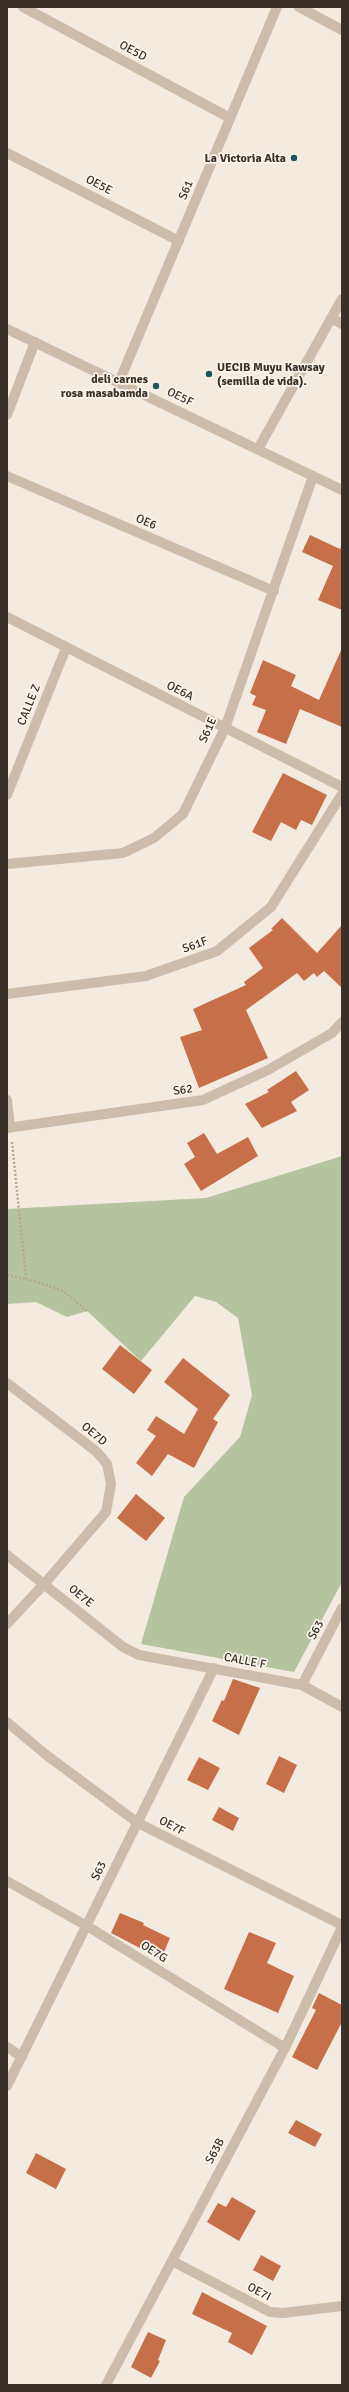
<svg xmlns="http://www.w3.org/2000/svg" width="349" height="2392" viewBox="0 0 349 2392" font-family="Signika,sans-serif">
  <rect width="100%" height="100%" fill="#f3ebdf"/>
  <path fill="#b5c39e" d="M342,1156V1582L294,1672L141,1644L184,1497L240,1437L252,1395L238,1318L216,1302L195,1296L141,1361L87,1311L67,1317L36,1302L7,1304V1209L206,1198Z"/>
  <g fill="#c76f49">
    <path d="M310,535L340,549L342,544V610L318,600L333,566L302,552Z"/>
    <path d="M342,648V727L300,709L286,744L257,732L266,710L252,705L256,696L250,693L263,660L296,675L291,686L319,700Z"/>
    <path d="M283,773L327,795L312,825L301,820L296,830L281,822L271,841L252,832Z"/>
    <path d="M282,918L317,953L342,925V988L324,971L317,977L314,973L304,981L297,973L246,1010L268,1058L199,1088L180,1037L202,1030L193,1009L246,985L244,982L263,968L249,948L273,930L271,929Z"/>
    <path d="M296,1071L309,1090L291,1102L297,1111L262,1128L245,1104L269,1092L267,1090Z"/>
    <path d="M204,1133L217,1154L248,1137L258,1156L201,1191L184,1164L195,1157L187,1143Z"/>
    <path d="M120,1345L152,1370L134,1394L102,1369Z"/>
    <path d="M183,1358L230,1395L213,1419L218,1422L194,1468L168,1454L152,1476L136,1463L156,1436L147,1430L156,1416L184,1434L198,1409L164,1382Z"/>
    <path d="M136,1494L165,1518L146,1541L117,1518Z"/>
    <path d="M233,1679L260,1688L239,1735L212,1721L222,1700L224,1701Z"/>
    <path d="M279,1756L297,1765L284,1793L266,1784Z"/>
    <path d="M199,1757L220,1768L208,1790L187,1780Z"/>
    <path d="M219,1807L239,1818L233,1831L212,1820Z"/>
    <path d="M120,1913L144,1923L143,1925L170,1938L161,1959L111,1933Z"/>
    <path d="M249,1932L276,1943L267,1963L294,1976L278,2013L224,1989Z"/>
    <path d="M319,1993L342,2005V2022L317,2070L292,2057L316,2010L312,2008Z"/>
    <path d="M296,2120L322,2134L315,2147L288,2133Z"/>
    <path d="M36,2153L66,2169L56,2189L26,2173Z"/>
    <path d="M232,2197L256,2211L239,2241L207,2222L218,2203L226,2207Z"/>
    <path d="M261,2255L281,2266L273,2281L253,2270Z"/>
    <path d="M202,2292L267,2326L252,2355L228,2342L232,2333L192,2314Z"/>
    <path d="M148,2332L166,2340L158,2360L160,2361L151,2378L131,2367Z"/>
  </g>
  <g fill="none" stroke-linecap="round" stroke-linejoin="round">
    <g stroke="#b8a694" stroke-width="2.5" stroke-dasharray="2 2" stroke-linecap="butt">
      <path d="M12,1142L26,1279"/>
      <path d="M7,1275L38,1282L63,1291L87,1311"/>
    </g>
    <g stroke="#ccbcaa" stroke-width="10">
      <path d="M23,7L230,118"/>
      <path d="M299,7L342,30"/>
      <path d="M7,153L179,241"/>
      <path d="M331,318L342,324"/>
      <path d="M7,329L342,490"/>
      <path d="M119,382L277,7"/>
      <path d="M7,415L35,342"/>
      <path d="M258,449L342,299"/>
      <path d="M7,476L274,591"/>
      <path d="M7,617L342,787"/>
      <path d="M7,795L66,648"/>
      <path d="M7,864L123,853L154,838L183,814L225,728L313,476"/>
      <path d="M7,994L146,976L217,951L271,907L342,794"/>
      <path d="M7,1100L10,1127"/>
      <path d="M7,1128L203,1100L268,1070L332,1033L342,1022"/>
      <path d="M7,1383L97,1452L107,1464L111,1484L106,1512L45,1583L7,1624"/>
      <path d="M7,1555L123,1647L139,1655L302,1685L342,1707"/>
      <path d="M302,1685L342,1608"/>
      <path d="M7,1722L45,1754L138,1823L342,1925"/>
      <path d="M7,1881L87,1926L285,2048"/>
      <path d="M7,2047L22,2057"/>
      <path d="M7,2086L214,1668"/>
      <path d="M172,2261L270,2312L283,2313L342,2306"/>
      <path d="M106,2385L285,2048L342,1927"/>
    </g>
  </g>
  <g fill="#1f545c" stroke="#faf5ec" stroke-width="1.5">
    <circle cx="294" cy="158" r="4"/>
    <circle cx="209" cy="374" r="4"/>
    <circle cx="156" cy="386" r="4"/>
  </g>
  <g text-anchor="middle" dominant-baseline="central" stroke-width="3.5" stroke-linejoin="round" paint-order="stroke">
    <g font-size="12" fill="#39302a" stroke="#faf5ec">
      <text transform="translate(133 51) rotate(28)">OE5D</text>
      <text transform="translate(99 185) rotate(27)">OE5E</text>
      <text transform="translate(186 190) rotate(-67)">S61</text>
      <text transform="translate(180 397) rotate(26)">OE5F</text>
      <text transform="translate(146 522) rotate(23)">OE6</text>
      <text transform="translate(180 691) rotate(27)">OE6A</text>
      <text transform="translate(29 705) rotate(-68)">CALLE Z</text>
      <text transform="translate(208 730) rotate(-66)">S61E</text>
      <text transform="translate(195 945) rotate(-20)">S61F</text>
      <text transform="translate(183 1090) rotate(-8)">S62</text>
      <text transform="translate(94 1434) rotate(40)">OE7D</text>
      <text transform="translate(81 1596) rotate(39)">OE7E</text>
      <text transform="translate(316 1630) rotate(-62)">S63</text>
      <text transform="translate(245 1661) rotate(11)">CALLE F</text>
      <text transform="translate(172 1826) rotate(27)">OE7F</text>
      <text transform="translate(99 1871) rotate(-64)">S63</text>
      <text transform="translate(154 1952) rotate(32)">OE7G</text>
      <text transform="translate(215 2151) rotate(-62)">S63B</text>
      <text transform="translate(259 2292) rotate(28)">OE7I</text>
    </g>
    <g font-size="12" font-weight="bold" fill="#39302a" stroke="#faf5ec" text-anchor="end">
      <text x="286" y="158">La Victoria Alta</text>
      <text x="217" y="367" text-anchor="start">UECIB Muyu Kawsay<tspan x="217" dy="14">(semilla de vida).</tspan></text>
      <text x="148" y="379">deli carnes<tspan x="148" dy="14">rosa masabamda</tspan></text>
    </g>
  </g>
  <rect width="349" height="2392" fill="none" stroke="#39302a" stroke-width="16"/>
</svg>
